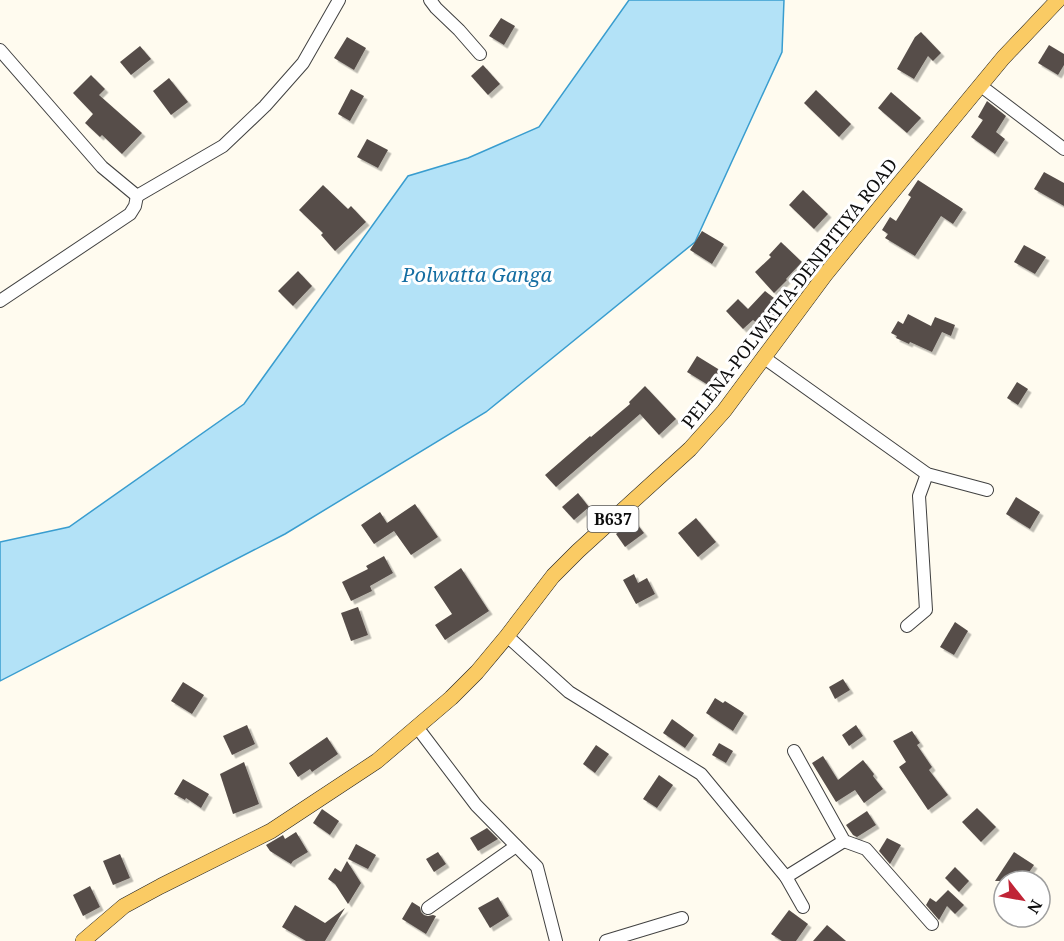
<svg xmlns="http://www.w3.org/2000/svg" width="1064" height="941" viewBox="0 0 1064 941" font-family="'Noto Serif',serif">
  <defs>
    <filter id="shadow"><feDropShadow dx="3.5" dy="3.5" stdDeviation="0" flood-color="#0004"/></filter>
  </defs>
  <rect width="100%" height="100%" fill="#fffbef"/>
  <path fill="#b3e2f7" stroke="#399dcf" stroke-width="1.5" d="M629,0H784L782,52L695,242L486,412L285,534L0,681V542L69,527L244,404L408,176L468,158L539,127Z"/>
  <g fill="#574e4a" filter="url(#shadow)">
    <path d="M501,18L515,26L504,45L489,36Z"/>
    <path d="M921,32L941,53L933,61L928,56L914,79L897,69L915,37Z"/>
    <path d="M347,37L366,48L354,70L334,58Z"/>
    <path d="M1049,45L1064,54V65L1058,75L1038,63Z"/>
    <path d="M140,46L151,59L131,75L120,62Z"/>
    <path d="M483,65L500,84L488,95L471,76Z"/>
    <path d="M91,75L105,89L99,95L142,133L122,154L102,135L100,137L85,123L93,114L73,93Z"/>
    <path d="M169,78L188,102L171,115L153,91Z"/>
    <path d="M351,89L364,96L350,121L338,114Z"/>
    <path d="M816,90L851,124L839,137L804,103Z"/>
    <path d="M891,92L921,118L907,133L878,108Z"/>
    <path d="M987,101L1006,116L996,132L1005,139L995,154L971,137L983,120L978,117Z"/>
    <path d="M367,139L388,150L378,168L357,157Z"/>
    <path d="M1044,172L1064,183V206L1034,189Z"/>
    <path d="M918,180L963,209L953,224L941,216L915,256L885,238L888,234L882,230L890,217L896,221L911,197L908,195Z"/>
    <path d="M323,185L348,209L351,206L366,222L335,251L321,235L323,233L299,210Z"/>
    <path d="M803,190L828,214L814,229L789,205Z"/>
    <path d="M702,231L724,244L712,264L690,250Z"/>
    <path d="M781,242L802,262L786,279L787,280L774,293L755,272L771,257L769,255Z"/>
    <path d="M1024,245L1046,257L1035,274L1014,262Z"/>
    <path d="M298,271L312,286L293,306L278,291Z"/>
    <path d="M765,291L774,298L770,301L780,311L764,329L753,320L743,329L726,311L738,299L748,309Z"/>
    <path d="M908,314L931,326L935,317L955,325L951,336L942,332L932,352L910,342L909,344L896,338L897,336L891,333L898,321L903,324Z"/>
    <path d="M697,356L723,372L713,388L687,372Z"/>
    <path d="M1017,382L1028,389L1018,405L1007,398Z"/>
    <path d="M645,386L676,419L659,435L640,414L556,487L545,475L590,436L591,437L630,404L629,402Z"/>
    <path d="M578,493L589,507L574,520L562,507Z"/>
    <path d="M1016,497L1040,512L1030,529L1006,514Z"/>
    <path d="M415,504L438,537L411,555L394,531L374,544L361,525L380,512L387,523Z"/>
    <path d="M696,518L716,542L698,557L678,533Z"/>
    <path d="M634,520L644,533L625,547L616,534Z"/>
    <path d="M384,556L393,573L370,586L372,591L351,601L342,582L368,569L366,566Z"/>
    <path d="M461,568L489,611L445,640L435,625L452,614L434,587Z"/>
    <path d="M634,574L638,583L647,578L655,594L636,604L623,580Z"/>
    <path d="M358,607L368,635L351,641L341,613Z"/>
    <path d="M955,622L968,631L954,655L940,647Z"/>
    <path d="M843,679L850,690L835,699L829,687Z"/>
    <path d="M183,682L204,695L192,714L171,701Z"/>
    <path d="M715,698L723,703L725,701L744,713L733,731L706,713Z"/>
    <path d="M672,719L694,735L685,748L663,733Z"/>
    <path d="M247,725L255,744L232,755L223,736Z"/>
    <path d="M856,725L863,736L849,746L842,735Z"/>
    <path d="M912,731L920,743L917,745L932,767L929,770L948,795L928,810L899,767L906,762L893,741Z"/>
    <path d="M327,737L338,754L312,772L310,769L298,777L289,763Z"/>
    <path d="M719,743L733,751L726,763L712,755Z"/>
    <path d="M596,745L609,754L595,773L583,764Z"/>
    <path d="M823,756L838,780L863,760L874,774L873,776L883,789L864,803L855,790L836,802L812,763Z"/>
    <path d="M244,762L259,804L233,814L220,774Z"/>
    <path d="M659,775L673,785L657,808L643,799Z"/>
    <path d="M183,779L209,794L201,808L186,798L185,800L174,794Z"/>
    <path d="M977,808L996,827L981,842L962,822Z"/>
    <path d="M322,809L339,821L330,835L313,823Z"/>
    <path d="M867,811L876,825L857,837L853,835L846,825Z"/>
    <path d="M487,828L498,839L478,851L470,838Z"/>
    <path d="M296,832L308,852L293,861L291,864L270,851L266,845L283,835L285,839Z"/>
    <path d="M887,838L901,845L890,864L879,851Z"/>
    <path d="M356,844L376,855L368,869L348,859Z"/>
    <path d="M438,852L446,864L434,872L426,859Z"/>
    <path d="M1014,852L1034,865L1023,881H995Z"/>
    <path d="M120,854L130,878L113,885L103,861Z"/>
    <path d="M347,861L361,883L348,904L335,884L328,879L335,868L341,872Z"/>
    <path d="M955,867L969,881L959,892L945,878Z"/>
    <path d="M90,886L100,907L83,916L73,895Z"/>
    <path d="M948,890L964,905L955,914L947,906L939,920L926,905L930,898L936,902Z"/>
    <path d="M498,897L509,916L490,928L478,908Z"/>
    <path d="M412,902L420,907L421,912L424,915L428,916L433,915L436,916L426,934L402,919Z"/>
    <path d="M295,905L325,923L345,908L325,941H306L282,927Z"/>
    <path d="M789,910L808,924L796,941H782L771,934Z"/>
    <path d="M827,925L846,941H813Z"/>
  </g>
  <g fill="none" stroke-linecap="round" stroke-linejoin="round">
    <defs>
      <g id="minor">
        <path d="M430,0L436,8L459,30L480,54"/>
        <path d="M0,50L102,167L137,196"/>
        <path d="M981,86L1064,149"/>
        <path d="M137,196L223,146L265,106L303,63L339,0"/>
        <path d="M0,301L130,214L135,206L137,196"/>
        <path d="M763,357L927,474L987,490"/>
        <path d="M907,626L926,610L919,496L927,474"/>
        <path d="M507,636L569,692L701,774L786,877L803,907"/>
        <path d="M417,727L476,805L537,867L556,941"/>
        <path d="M794,751L844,841L866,849L932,924"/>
        <path d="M786,877L844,841"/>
        <path d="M428,908L516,846"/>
        <path d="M606,941L682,918"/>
      </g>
      <path id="major" d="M83,941L124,906L161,886L271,831L377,761L451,698L477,672L507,636L553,576L578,551L690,449L724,411L825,275L894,190L1003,58L1058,0"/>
    </defs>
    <use href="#minor" stroke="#414141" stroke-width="14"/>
    <use href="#major" stroke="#1f1f1f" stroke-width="16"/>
    <use href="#minor" stroke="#fff" stroke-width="12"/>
    <use href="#major" stroke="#facb64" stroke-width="15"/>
  </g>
  <g text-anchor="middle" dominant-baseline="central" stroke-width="6" stroke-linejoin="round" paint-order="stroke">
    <rect fill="#fff" stroke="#565656" stroke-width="1.5" x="587.5" y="506" width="51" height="26" rx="4.5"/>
    <g font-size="16" font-weight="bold" fill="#0e0e0e">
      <text x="613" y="519">B637</text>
    </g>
    <g font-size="18" fill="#0e0e0e" stroke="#fff">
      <text transform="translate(789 293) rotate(-52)">PELENA-POLWATTA-DENIPITIYA ROAD</text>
    </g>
    <g font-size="20" font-style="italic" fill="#156ea2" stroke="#fff">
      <text x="477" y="274">Polwatta Ganga</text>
    </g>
  </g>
  <g transform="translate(1022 899) rotate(121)"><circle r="28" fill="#ffffff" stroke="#9f9f9f" stroke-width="1.5"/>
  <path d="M0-4.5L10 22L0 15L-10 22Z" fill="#c02436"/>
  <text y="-9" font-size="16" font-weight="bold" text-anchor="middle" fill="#0e0e0e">N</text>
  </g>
</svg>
